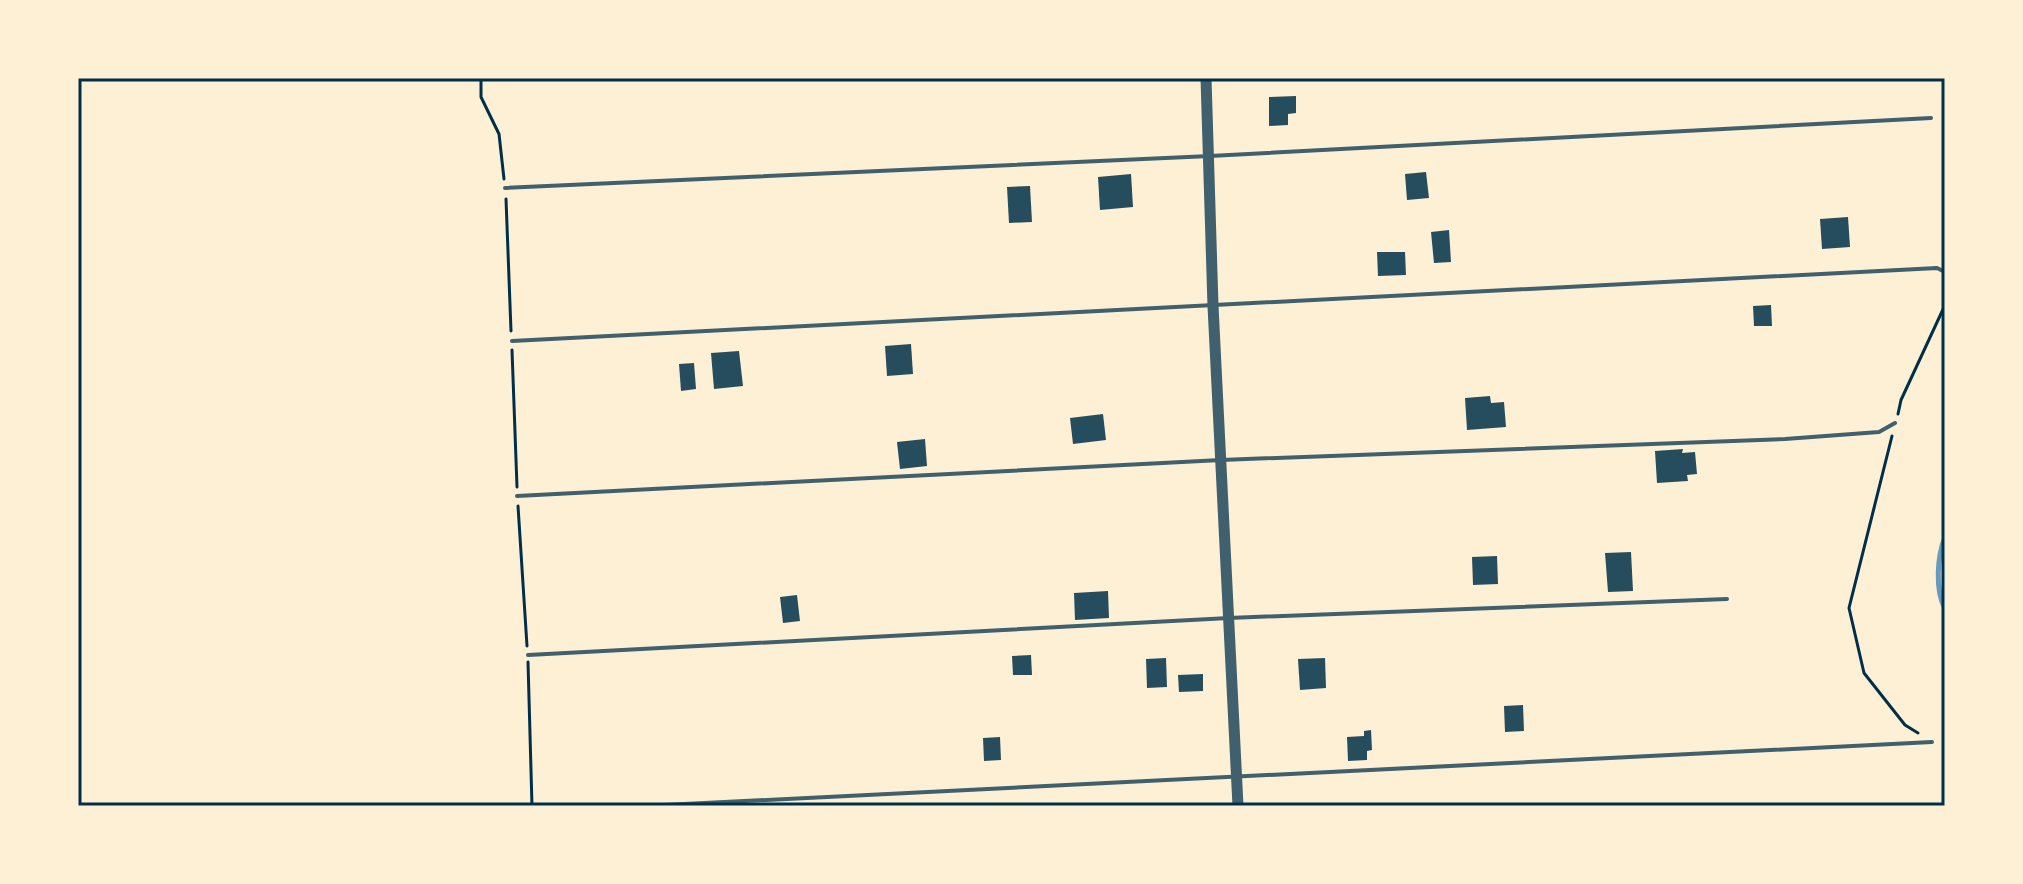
<svg xmlns="http://www.w3.org/2000/svg" width="2023" height="884" viewBox="0 0 2023 884" font-family="'Fira Sans',sans-serif">
  <rect width="100%" height="100%" fill="#fdf0d5"/>
  <g fill="none" stroke-linecap="round" stroke-linejoin="round">
    <path stroke="#669bbc" stroke-width="5" d="M1945,537C1937,557 1935,590 1945,609"/>
  </g>
  <g fill="#264d5e">
    <path d="M1296,96V113L1288,114V125L1269,126V97Z"/>
    <path d="M1426,172L1429,198L1407,200L1405,174Z"/>
    <path d="M1131,174L1133,207L1100,210L1098,177Z"/>
    <path d="M1030,186L1032,222L1009,223L1007,187Z"/>
    <path d="M1848,217L1850,247L1822,249L1820,219Z"/>
    <path d="M1449,230L1451,262L1434,263L1431,232Z"/>
    <path d="M1377,252H1405L1406,275L1378,276Z"/>
    <path d="M1771,305L1772,326H1754L1753,306Z"/>
    <path d="M911,344L913,374L887,376L885,346Z"/>
    <path d="M739,351L743,386L714,389L711,353Z"/>
    <path d="M694,363L696,389L681,391L679,364Z"/>
    <path d="M1490,396L1491,403L1504,402L1506,427L1467,430L1465,398Z"/>
    <path d="M1103,414L1106,440L1073,444L1070,418Z"/>
    <path d="M925,439L927,466L900,469L897,442Z"/>
    <path d="M1683,449L1682,453L1695,452L1697,474L1687,475L1688,481L1657,483L1655,451Z"/>
    <path d="M1631,552L1633,591L1608,592L1605,553Z"/>
    <path d="M1497,556L1498,584L1473,585L1472,557Z"/>
    <path d="M1108,591L1109,618L1075,620L1074,593Z"/>
    <path d="M797,595L800,621L783,623L780,597Z"/>
    <path d="M1031,655L1032,675H1013L1012,656Z"/>
    <path d="M1166,658L1167,687L1147,688L1146,659Z"/>
    <path d="M1325,658L1326,688L1300,690L1298,659Z"/>
    <path d="M1203,674V691L1179,692L1178,675Z"/>
    <path d="M1523,705L1524,731L1505,732L1504,706Z"/>
    <path d="M1371,730L1372,750L1367,751V760L1348,761L1347,737L1364,736V731Z"/>
    <path d="M1000,737L1001,760L984,761L983,738Z"/>
  </g>
  <g fill="none" stroke-linecap="round" stroke-linejoin="round">
    <g stroke="#003049" stroke-width="3">
      <path d="M481,78V97L499,134L504,179"/>
      <path d="M506,199L511,331"/>
      <path d="M512,350L517,487"/>
      <path d="M1898,414L1901,400L1945,305"/>
      <path d="M1892,436L1849,608L1864,673L1905,725L1918,733"/>
      <path d="M518,506L527,646"/>
      <path d="M528,662L532,806"/>
    </g>
    <g stroke="#3f606c" stroke-width="4">
      <path d="M505,188L1210,156L1931,118"/>
      <path d="M512,341L1937,268L1945,272"/>
      <path d="M517,496L1221,460L1785,439L1879,432L1895,423"/>
      <path d="M528,655L1229,618L1727,599"/>
      <path d="M644,806L1932,742"/>
    </g>
    <path stroke="#3f606c" stroke-width="11" d="M1206,78L1213,306L1238,806"/>
  </g>
  <rect width="2023" height="884" fill="none" stroke="#fdf0d5" stroke-width="160"/>
  <rect x="80" y="80" width="1863" height="724" fill="none" stroke="#003049" stroke-width="3"/>
</svg>
